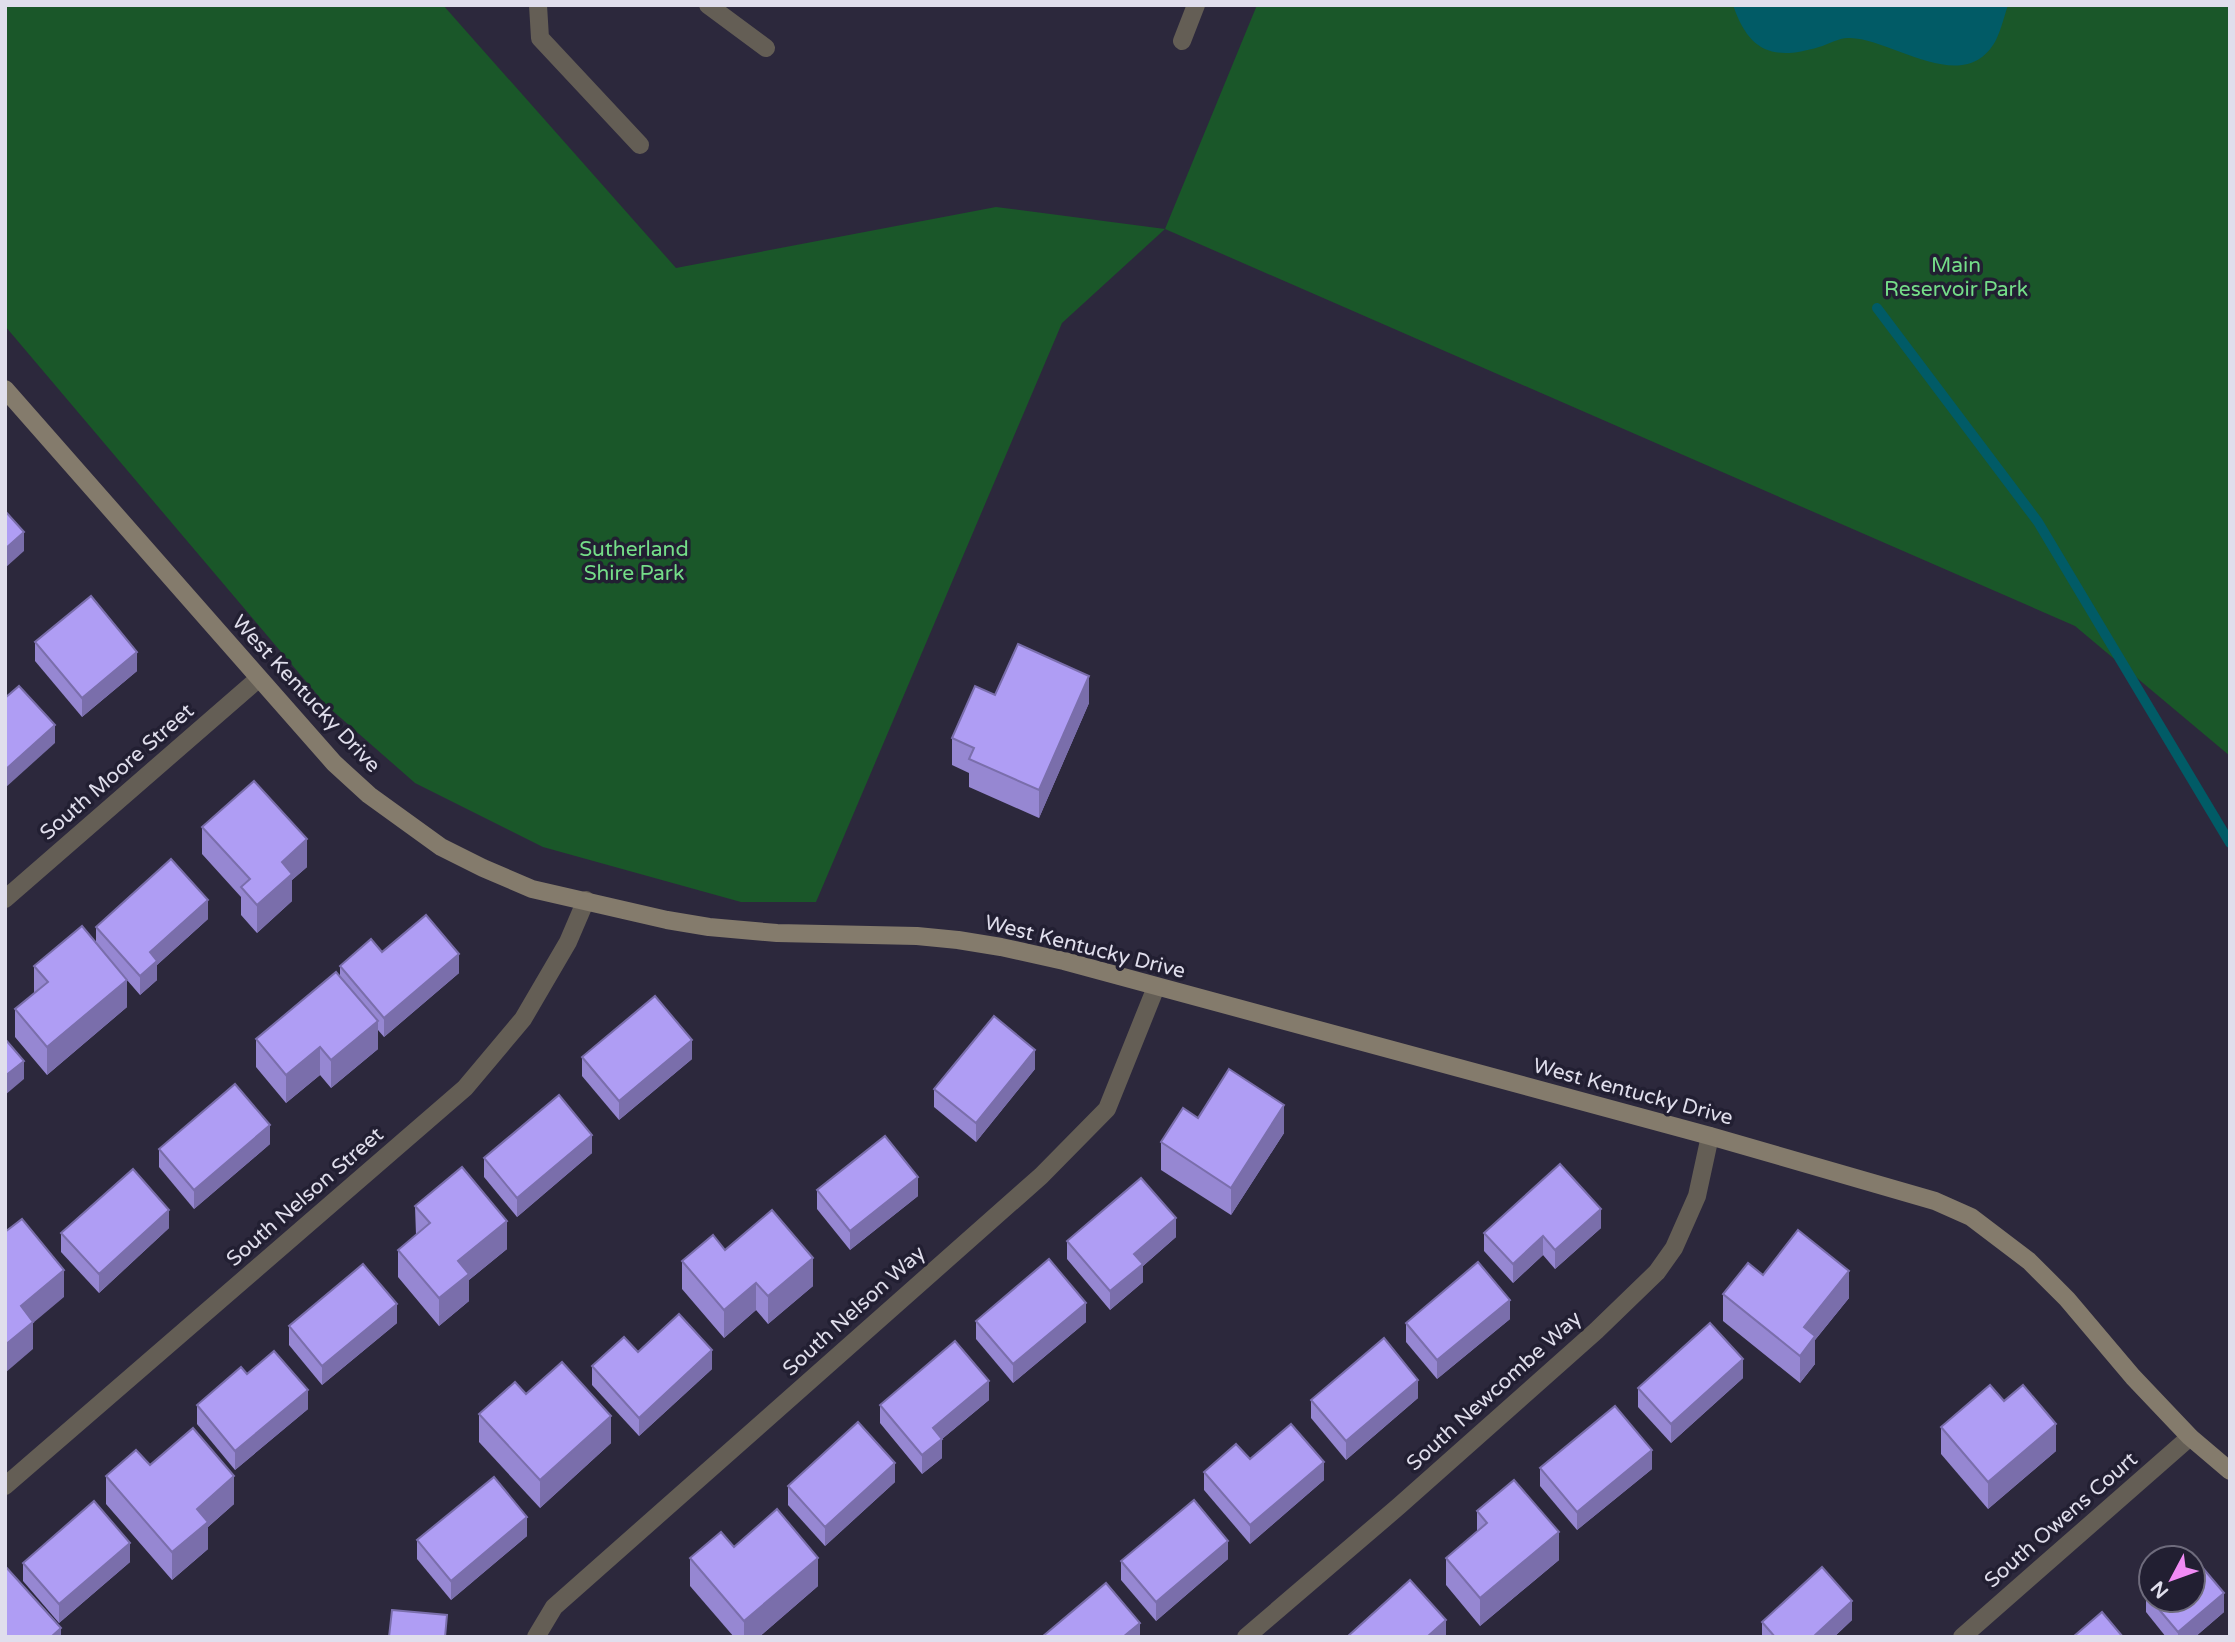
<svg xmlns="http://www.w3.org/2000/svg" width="2235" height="1642" viewBox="0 0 2235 1642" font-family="'Varela Round',sans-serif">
  <rect width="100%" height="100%" fill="#2c283c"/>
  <path fill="#1a5729" d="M5,5H443L676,268L996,207L1165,229L1257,5H2230V756L2075,626L1165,229L1062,323L816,902H741L543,847L415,783L326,705L5,326Z"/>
  <path fill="#015b66" d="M1733,5H2008C2004,17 2001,30 1996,40C1965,98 1893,39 1850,38C1840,37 1829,44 1819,47C1773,61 1749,52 1733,5Z"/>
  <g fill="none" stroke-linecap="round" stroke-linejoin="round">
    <path stroke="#015b66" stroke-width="10" d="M1877,308L2038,522L2230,843"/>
    <g stroke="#645e55" stroke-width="18">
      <path d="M538,5L540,38L640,145"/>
      <path d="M708,5L766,48"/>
      <path d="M1182,41L1196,5"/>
      <path d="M5,899L258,679"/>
      <path d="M5,1486L465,1088L523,1019L568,942L586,900"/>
      <path d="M536,1637L554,1607L1041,1176L1107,1109L1156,987"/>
      <path d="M1246,1637L1399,1506L1596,1331L1657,1272L1674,1248L1697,1196L1710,1136"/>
      <path d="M1962,1637L2190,1437"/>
    </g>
    <path stroke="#847b6c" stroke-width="18" d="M5,389L334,763L369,795L441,847L483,868L532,889L667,920L709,927L777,933L917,936L958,940L1001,947L1064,961L1710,1136L1935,1201L1971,1217L2029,1261L2067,1299L2133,1377L2190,1437L2230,1471"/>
  </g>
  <g fill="#9687d2">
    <path d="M35,642L137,671L82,717L35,661Z"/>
    <path d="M995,695L1089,703L1039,818L969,787V773L952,765V738Z"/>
    <path d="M202,827L307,867L292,880V901L257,933L241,915V897L202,854Z"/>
    <path d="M208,919L157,965V980L140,995L127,980V1007L47,1075L15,1037V1009L34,993V966L96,942V927Z"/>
    <path d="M382,952L459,973L384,1037L378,1030V1049L331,1088L320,1075L286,1103L256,1067V1039L340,976V966Z"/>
    <path d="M582,1057L692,1059L619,1120L582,1076Z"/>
    <path d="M1035,1069L976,1142L934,1107V1089Z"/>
    <path d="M1198,1118L1284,1133L1231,1215L1161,1170V1142Z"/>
    <path d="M270,1144L194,1209L159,1167V1149Z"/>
    <path d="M592,1153L517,1217L484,1177V1158Z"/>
    <path d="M817,1190L918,1196L850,1250L817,1209Z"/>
    <path d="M415,1206L507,1249L469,1280V1301L439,1326L398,1277V1250L416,1235Z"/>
    <path d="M169,1228L99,1293L61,1252V1233Z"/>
    <path d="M1601,1228L1555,1269L1543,1255L1513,1283L1484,1251V1233Z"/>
    <path d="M1176,1237L1143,1266V1282L1110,1310L1067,1259V1241Z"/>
    <path d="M725,1250L813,1286L768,1324L756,1310L724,1338L682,1289V1261Z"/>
    <path d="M1763,1275L1849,1298L1815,1340V1364L1800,1383L1723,1321V1294Z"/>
    <path d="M1510,1319L1437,1379L1406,1342V1323Z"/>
    <path d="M976,1321L1086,1322L1013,1383L976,1339Z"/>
    <path d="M397,1323L322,1385L289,1345V1326Z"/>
    <path d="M638,1352L712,1369L639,1436L592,1385V1366Z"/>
    <path d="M247,1374L308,1409L235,1470L197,1424V1405Z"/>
    <path d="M1743,1378L1671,1443L1638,1407V1388Z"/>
    <path d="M526,1394L611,1443L540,1508L479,1442V1414Z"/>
    <path d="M1418,1398L1346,1460L1311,1418V1400Z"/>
    <path d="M989,1400L942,1439V1458L922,1474L880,1423V1405Z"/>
    <path d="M2004,1401L2056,1451L1988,1509L1941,1454V1427Z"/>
    <path d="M150,1465L234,1504L208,1527V1549L172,1580L106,1504V1476Z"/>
    <path d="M1540,1468L1652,1469L1577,1530L1540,1486Z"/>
    <path d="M1204,1472L1324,1480L1250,1544L1204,1490Z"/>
    <path d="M895,1482L825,1546L788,1505V1486Z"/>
    <path d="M1477,1511L1559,1560L1480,1626L1446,1585V1558L1477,1532Z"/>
    <path d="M527,1536L451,1600L417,1559V1540Z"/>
    <path d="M734,1547L818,1586L759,1637H734L690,1586V1558Z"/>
    <path d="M1228,1559L1156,1621L1121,1580V1561Z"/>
    <path d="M130,1562L59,1623L23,1581V1563Z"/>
    <path d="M2146,1593L2224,1612L2195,1637H2166L2146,1612Z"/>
    <path d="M1852,1620L1834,1637H1762V1622Z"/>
  </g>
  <g fill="#7a6eab">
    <path d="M24,532V551L5,568V549Z"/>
    <path d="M137,652V671L82,717V698Z"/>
    <path d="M1089,676V703L1039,818V790Z"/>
    <path d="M55,725V743L5,788V770Z"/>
    <path d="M307,839V867L292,880V901L257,933V905L282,862Z"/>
    <path d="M208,900V919L157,965V980L140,995V976L150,952Z"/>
    <path d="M459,954V973L384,1037V1018Z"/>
    <path d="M127,980V1007L47,1075V1047Z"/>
    <path d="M378,1021V1049L331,1088V1060Z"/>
    <path d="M692,1040V1059L619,1120V1101Z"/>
    <path d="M320,1047V1075L286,1103V1075Z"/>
    <path d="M1035,1050V1069L976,1142V1123Z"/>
    <path d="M24,1061V1079L5,1095V1076Z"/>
    <path d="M1284,1105V1133L1231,1215V1188Z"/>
    <path d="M270,1125V1144L194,1209V1190Z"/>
    <path d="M592,1135V1153L517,1217V1198Z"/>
    <path d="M918,1177V1196L850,1250V1231Z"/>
    <path d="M1601,1209V1228L1555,1269V1250Z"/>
    <path d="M169,1210V1228L99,1293V1274Z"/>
    <path d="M1176,1218V1237L1143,1266V1282L1110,1310V1291L1134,1254Z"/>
    <path d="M507,1221V1249L469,1280V1301L439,1326V1298L458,1261Z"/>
    <path d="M1543,1236V1255L1513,1283V1264Z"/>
    <path d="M813,1258V1286L768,1324V1296Z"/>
    <path d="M64,1270V1297L33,1323V1349L5,1373V1345L21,1306Z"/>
    <path d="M1849,1271V1298L1815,1340V1364L1800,1383V1356L1804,1327Z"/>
    <path d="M756,1283V1310L724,1338V1310Z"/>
    <path d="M1510,1300V1319L1437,1379V1360Z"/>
    <path d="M1086,1303V1322L1013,1383V1364Z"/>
    <path d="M397,1304V1323L322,1385V1366Z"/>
    <path d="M712,1350V1369L639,1436V1418Z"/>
    <path d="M1743,1359V1378L1671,1443V1424Z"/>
    <path d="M1418,1380V1398L1346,1460V1441Z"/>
    <path d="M989,1381V1400L942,1439V1458L922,1474V1455L933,1428Z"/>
    <path d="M308,1390V1409L235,1470V1451Z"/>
    <path d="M611,1416V1443L540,1508V1480Z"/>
    <path d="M2056,1424V1451L1988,1509V1482Z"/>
    <path d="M1652,1450V1469L1577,1530V1512Z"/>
    <path d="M1324,1462V1480L1250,1544V1525Z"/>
    <path d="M895,1463V1482L825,1546V1527Z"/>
    <path d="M234,1476V1504L208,1527V1549L172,1580V1552L197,1509Z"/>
    <path d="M527,1517V1536L451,1600V1581Z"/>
    <path d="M1559,1532V1560L1480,1626V1598Z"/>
    <path d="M1228,1541V1559L1156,1621V1602Z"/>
    <path d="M130,1543V1562L59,1623V1604Z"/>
    <path d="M818,1558V1586L759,1637H744V1621Z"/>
    <path d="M2224,1593V1612L2195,1637H2178V1632Z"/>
    <path d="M1852,1601V1620L1834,1637H1813Z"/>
    <path d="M1446,1620V1637H1427Z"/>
    <path d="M1140,1623V1637H1123Z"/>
    <path d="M61,1628V1637H51Z"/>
  </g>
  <g fill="#af9df4" stroke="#7a6eab" stroke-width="2">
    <path d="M5,511L24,532L5,549Z"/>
    <path d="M91,596L137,652L82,698L35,642Z"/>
    <path d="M1018,644L1089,676L1039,790L969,759L974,748L952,738L975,686L995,695Z"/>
    <path d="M19,686L55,725L5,770V698Z"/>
    <path d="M254,781L307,839L282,862L292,874L257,905L241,887L250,879L202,827Z"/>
    <path d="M171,859L208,900L150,952L157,961L140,976L96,927Z"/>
    <path d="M426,915L459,954L384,1018L340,966L371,939L382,952Z"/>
    <path d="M82,926L127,980L47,1047L15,1009L48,982L34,966Z"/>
    <path d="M336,972L378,1021L331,1060L320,1047L286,1075L256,1039Z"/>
    <path d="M655,996L692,1040L619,1101L582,1057Z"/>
    <path d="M994,1016L1035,1050L976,1123L934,1089Z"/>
    <path d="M5,1039L24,1061L5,1076Z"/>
    <path d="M1229,1069L1284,1105L1231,1188L1161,1142L1183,1108L1198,1118Z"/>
    <path d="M235,1084L270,1125L194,1190L159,1149Z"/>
    <path d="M559,1095L592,1135L517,1198L484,1158Z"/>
    <path d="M885,1136L918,1177L850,1231L817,1190Z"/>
    <path d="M1560,1164L1601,1209L1555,1250L1543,1236L1513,1264L1484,1233Z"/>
    <path d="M462,1167L507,1221L458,1261L469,1274L439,1298L398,1250L430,1223L415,1206Z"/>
    <path d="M133,1169L169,1210L99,1274L61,1233Z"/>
    <path d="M1141,1178L1176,1218L1134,1254L1143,1264L1110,1291L1067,1241Z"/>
    <path d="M772,1210L813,1258L768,1296L756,1283L724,1310L682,1261L713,1235L725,1250Z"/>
    <path d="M22,1219L64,1270L21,1306L33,1322L5,1345V1232Z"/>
    <path d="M1798,1230L1849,1271L1804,1327L1815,1336L1800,1356L1723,1294L1748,1263L1763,1275Z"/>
    <path d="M1049,1259L1086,1303L1013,1364L976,1321Z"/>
    <path d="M1478,1262L1510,1300L1437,1360L1406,1323Z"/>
    <path d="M363,1264L397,1304L322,1366L289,1326Z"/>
    <path d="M679,1314L712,1350L639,1418L592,1366L624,1337L638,1352Z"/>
    <path d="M1710,1323L1743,1359L1671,1424L1638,1388Z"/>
    <path d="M1384,1338L1418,1380L1346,1441L1311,1400Z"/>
    <path d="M955,1341L989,1381L933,1428L942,1439L922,1455L880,1405Z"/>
    <path d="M274,1351L308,1390L235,1451L197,1405L241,1367L247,1374Z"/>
    <path d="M562,1362L611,1416L540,1480L479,1414L515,1382L526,1394Z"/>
    <path d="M1990,1385L2004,1401L2023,1385L2056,1424L1988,1482L1941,1427Z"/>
    <path d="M1615,1406L1652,1450L1577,1512L1540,1468Z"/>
    <path d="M858,1422L895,1463L825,1527L788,1486Z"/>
    <path d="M1291,1424L1324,1462L1250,1525L1204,1472L1236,1444L1250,1459Z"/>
    <path d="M193,1428L234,1476L197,1509L208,1522L172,1552L106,1476L136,1450L150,1465Z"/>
    <path d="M494,1477L527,1517L451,1581L417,1540Z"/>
    <path d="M1514,1480L1559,1532L1480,1598L1446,1558L1487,1523L1477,1511Z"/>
    <path d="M1194,1500L1228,1541L1156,1602L1121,1561Z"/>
    <path d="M94,1501L130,1543L59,1604L23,1563Z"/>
    <path d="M777,1509L818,1558L744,1621L690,1558L721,1532L734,1547Z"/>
    <path d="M2191,1554L2224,1593L2178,1632L2151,1600H2193V1558H2187Z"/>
    <path d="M5,1566L61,1628L51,1637H5Z"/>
    <path d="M1822,1567L1852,1601L1813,1637H1775L1762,1622Z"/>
    <path d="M1410,1580L1446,1620L1427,1637H1347Z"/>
    <path d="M1106,1583L1140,1623L1123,1637H1042Z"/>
    <path d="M2151,1589V1600L2146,1593Z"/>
    <path d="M392,1610L447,1615L445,1637H389Z"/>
    <path d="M2102,1612L2123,1637H2073Z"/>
  </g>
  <g text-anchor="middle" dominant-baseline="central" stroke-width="7" stroke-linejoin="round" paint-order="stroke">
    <g font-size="21" fill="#74dd88" stroke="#221f32">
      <text x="1956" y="265">Main<tspan x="1956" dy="24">Reservoir Park</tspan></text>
      <text x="634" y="549">Sutherland<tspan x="634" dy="24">Shire Park</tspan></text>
    </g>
    <g font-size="21" fill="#e0deec" stroke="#221f32">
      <text transform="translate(306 694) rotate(47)">West Kentucky Drive</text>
      <text transform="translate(117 772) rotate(-41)">South Moore Street</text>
      <text transform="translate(1085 947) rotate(14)">West Kentucky Drive</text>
      <text transform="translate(1633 1092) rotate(15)">West Kentucky Drive</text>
      <text transform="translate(305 1197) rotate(-41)">South Nelson Street</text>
      <text transform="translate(854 1311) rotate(-42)">South Nelson Way</text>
      <text transform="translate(1494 1391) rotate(-42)">South Newcombe Way</text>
      <text transform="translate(2061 1520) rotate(-41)">South Owens Court</text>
    </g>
  </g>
  <rect width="2235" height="1642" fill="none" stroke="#e0deec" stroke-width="14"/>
  <g transform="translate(2172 1579) rotate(229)"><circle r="33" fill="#221f32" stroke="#6e6b7c" stroke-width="2"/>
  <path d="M0-5L12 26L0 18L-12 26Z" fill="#f18bf5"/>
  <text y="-10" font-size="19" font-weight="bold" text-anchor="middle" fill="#e0deec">N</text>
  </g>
</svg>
